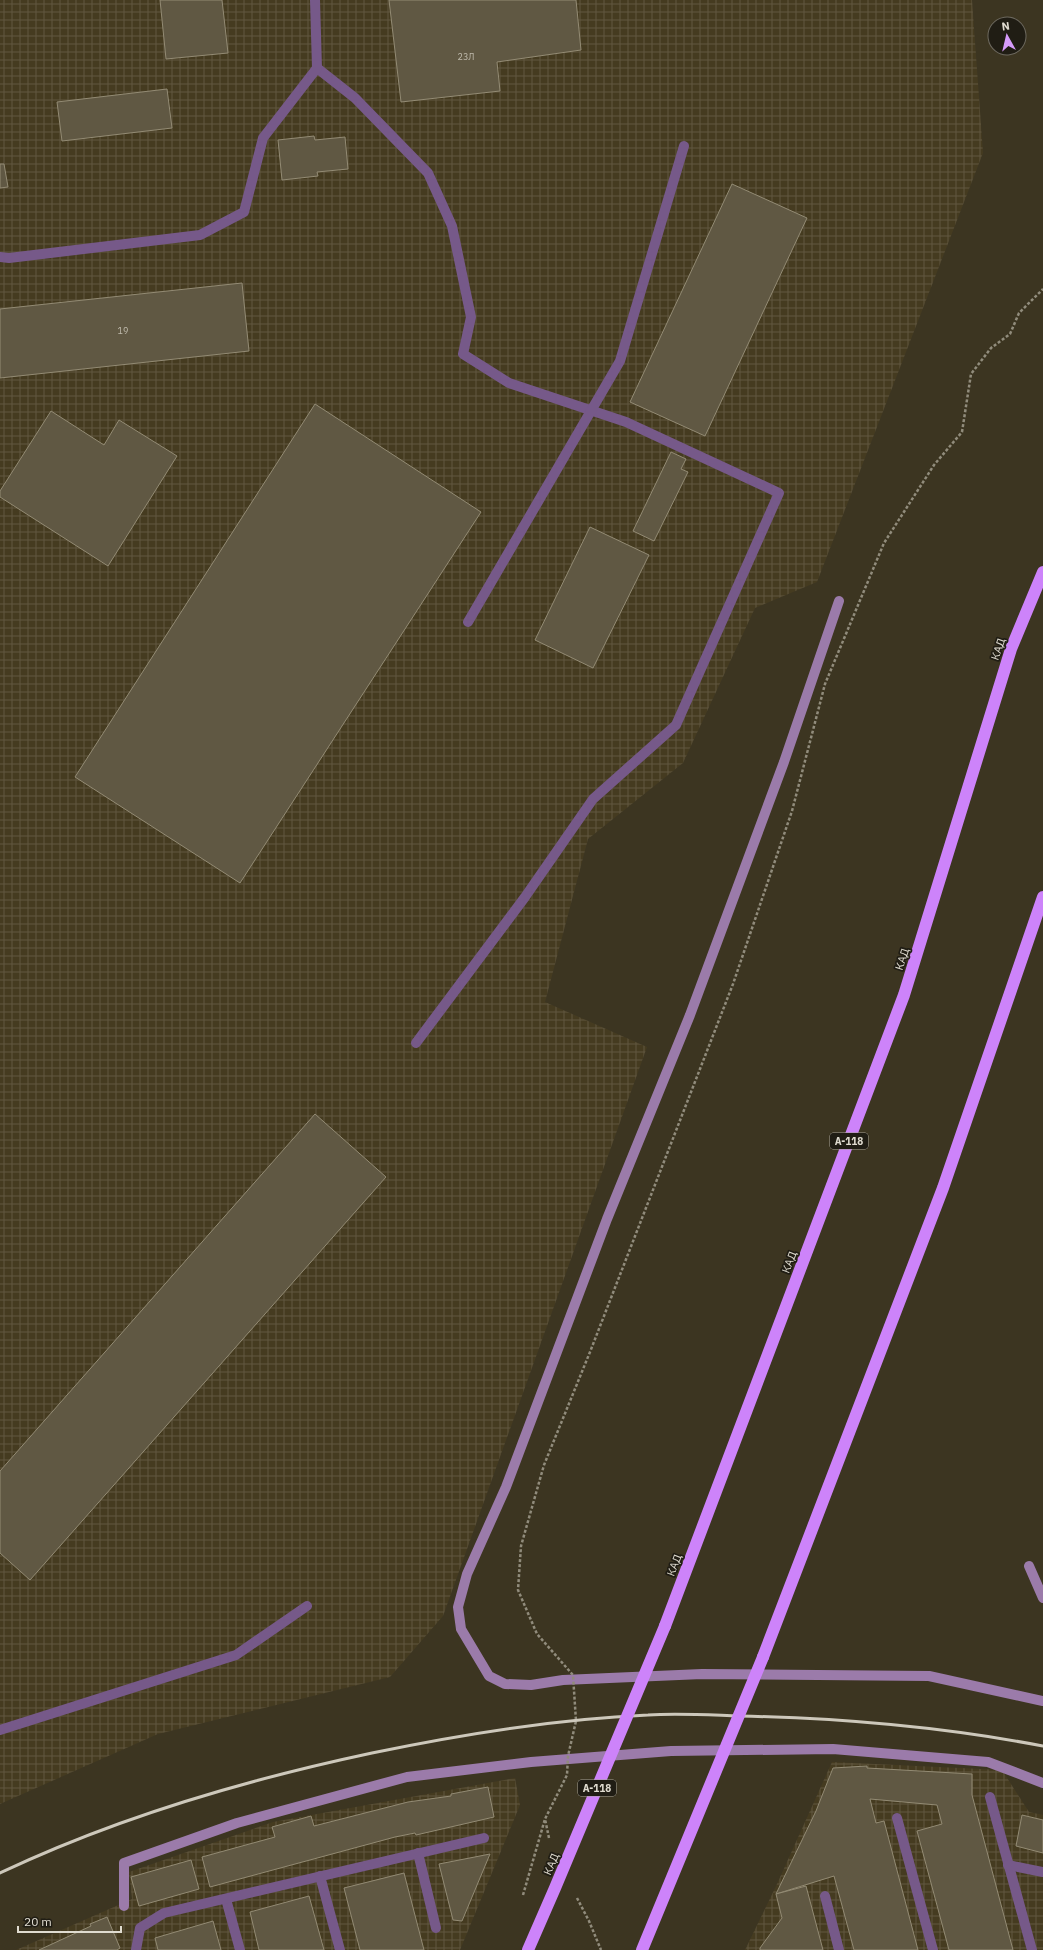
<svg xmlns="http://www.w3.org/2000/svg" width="1043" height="1950" viewBox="0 0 1043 1950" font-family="'IBM Plex Sans',sans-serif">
  <defs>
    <pattern id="industrial-grid" width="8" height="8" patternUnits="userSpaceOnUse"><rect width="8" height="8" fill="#453b20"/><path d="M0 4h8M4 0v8" fill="none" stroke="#60573f"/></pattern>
  </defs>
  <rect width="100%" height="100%" fill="#3c3521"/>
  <g fill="url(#industrial-grid)">
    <path d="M0,0H972L983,153L817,582L755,608L683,763L588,839L545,1002L647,1047L443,1616L390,1677L158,1734L0,1804Z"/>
    <path d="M832,1762L1002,1770L1029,1812L1043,1815V1950H745L777,1884Z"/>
    <path d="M515,1778L520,1805L460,1950H16L132,1899L129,1872L273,1822Z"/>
  </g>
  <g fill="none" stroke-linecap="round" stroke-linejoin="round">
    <g stroke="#9b7baa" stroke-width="10">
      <path d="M839,601L784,762L690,1015L607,1219L506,1487L467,1574L458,1607L461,1629L489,1676L505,1684L531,1685L563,1680L702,1674L929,1676L1043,1701"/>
      <path d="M1029,1566L1043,1598"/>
      <path d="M124,1906V1863L237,1823L407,1777L531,1762L671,1751L833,1749L988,1762L1043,1783"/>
    </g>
  </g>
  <g fill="#605843" stroke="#938b74">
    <path d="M160,0H222L228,53L166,59Z"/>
    <path d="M389,0H576L581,50L497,62L500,91L401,102Z"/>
    <path d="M167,89L172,128L62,141L57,102Z"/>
    <path d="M314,136L315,140L345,137L348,169L317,172L318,176L282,180L278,140Z"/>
    <path d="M0,164H4L8,187L0,188Z"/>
    <path d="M732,184L807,218L705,436L630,402Z"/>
    <path d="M242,283L249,351L0,378V309Z"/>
    <path d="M315,404L481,512L240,883L75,777Z"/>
    <path d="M51,411L104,445L119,420L177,456L108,566L0,497V491Z"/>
    <path d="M671,452L686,459L681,469L688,472L654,541L633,531Z"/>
    <path d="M590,527L649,555L593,668L535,640Z"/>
    <path d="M315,1114L386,1177L30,1580L0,1553V1471Z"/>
    <path d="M867,1766V1768L972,1774V1795L1013,1950H949L917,1831L942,1824L937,1805L870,1799L876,1823L884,1821L918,1950H854L834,1876L776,1894L816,1811L833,1768Z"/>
    <path d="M488,1787L494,1817L416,1835L415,1833L395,1837L210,1887L202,1857L275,1837L272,1827L311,1816L314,1826L408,1802L451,1796V1794Z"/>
    <path d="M1022,1815L1043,1820V1853L1016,1846Z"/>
    <path d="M490,1854L462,1921L453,1920L439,1864Z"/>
    <path d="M191,1860L199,1889L139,1906L131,1877Z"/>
    <path d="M404,1873L424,1950H360L344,1888Z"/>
    <path d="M806,1886L823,1950H760V1948L782,1918L776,1894Z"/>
    <path d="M309,1896L324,1950H259L250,1912Z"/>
    <path d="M107,1917L120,1948L117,1950H39L91,1926L90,1924Z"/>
    <path d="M213,1921L221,1950H158L155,1938Z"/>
  </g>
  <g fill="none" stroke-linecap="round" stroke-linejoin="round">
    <g stroke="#918c7c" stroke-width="2.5" stroke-dasharray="3 2" stroke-linecap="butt">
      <path d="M549,1838L545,1819L567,1775L568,1756L576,1721L573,1675L537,1634L518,1590L521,1546L544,1465L590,1352L733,984L792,811L825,684L884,543L934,465L962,432L971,374L991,348L1010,334L1019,313L1043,289"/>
      <path d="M523,1895L545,1819"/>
      <path d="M577,1898L589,1921L601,1950"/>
    </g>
    <g stroke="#765989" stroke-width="10">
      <path d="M317,68L355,98L428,173L452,226L471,317L463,354L509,383L626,422L779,493L676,725L593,799L525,897L416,1043"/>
      <path d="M0,257L9,258L200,235L244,212L263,138L317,68L315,0"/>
      <path d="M468,622L620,361L684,146"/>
      <path d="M0,1730L236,1655L307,1606"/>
      <path d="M990,1797L1032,1950"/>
      <path d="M897,1818L933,1950"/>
      <path d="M418,1853L436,1928"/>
      <path d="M1008,1865L1043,1872"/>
      <path d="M320,1876L340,1950"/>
      <path d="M825,1896L839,1950"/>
      <path d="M226,1899L240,1950"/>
      <path d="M136,1950L140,1928L164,1913L484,1838"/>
    </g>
    <g stroke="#cd83fa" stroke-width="12">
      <path d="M665,1626L904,995L1011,649L1043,572"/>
      <path d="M763,1657L943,1188L1043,897"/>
    </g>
    <path stroke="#cdc8bb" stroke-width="3" d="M0,1873C118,1817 245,1780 372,1753C463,1734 555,1719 648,1715C678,1713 709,1715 739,1716C841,1718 943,1727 1043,1746"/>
    <g stroke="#cd83fa" stroke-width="12">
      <path d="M528,1950L555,1888L665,1626"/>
      <path d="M642,1950L763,1657"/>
    </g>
  </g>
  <g text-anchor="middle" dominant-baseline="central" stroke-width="3.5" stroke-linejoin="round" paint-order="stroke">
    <g font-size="9" fill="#c0bbad">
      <text x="466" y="56">23Л</text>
      <text x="123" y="330">19</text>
    </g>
    <g fill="#201d14" stroke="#a6a398" stroke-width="1">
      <rect x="830" y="1133" width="38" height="16" rx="3"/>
      <rect x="578" y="1780" width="38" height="16" rx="3"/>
    </g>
    <g font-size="10" font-weight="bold" fill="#e0dcd0">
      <text x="849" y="1141">А-118</text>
      <text x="597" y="1788">А-118</text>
    </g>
    <g font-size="11" fill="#e0dcd0" stroke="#201d14">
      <text transform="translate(998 649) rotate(-71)">КАД</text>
      <text transform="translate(902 959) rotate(-72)">КАД</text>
      <text transform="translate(789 1262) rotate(-69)">КАД</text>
      <text transform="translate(674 1565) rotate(-69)">КАД</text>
      <text transform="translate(551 1864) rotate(-67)">КАД</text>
    </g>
  </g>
  <g transform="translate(1007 36) rotate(352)"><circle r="19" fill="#201d14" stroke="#6d695f"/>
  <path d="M0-3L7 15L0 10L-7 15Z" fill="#d59bfa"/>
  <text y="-6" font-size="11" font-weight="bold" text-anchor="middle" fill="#e0dcd0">N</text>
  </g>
  <path d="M18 1926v6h103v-6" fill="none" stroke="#e0dcd0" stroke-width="2"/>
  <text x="24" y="1926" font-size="12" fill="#e0dcd0" stroke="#201d14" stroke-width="3" paint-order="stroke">20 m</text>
</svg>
